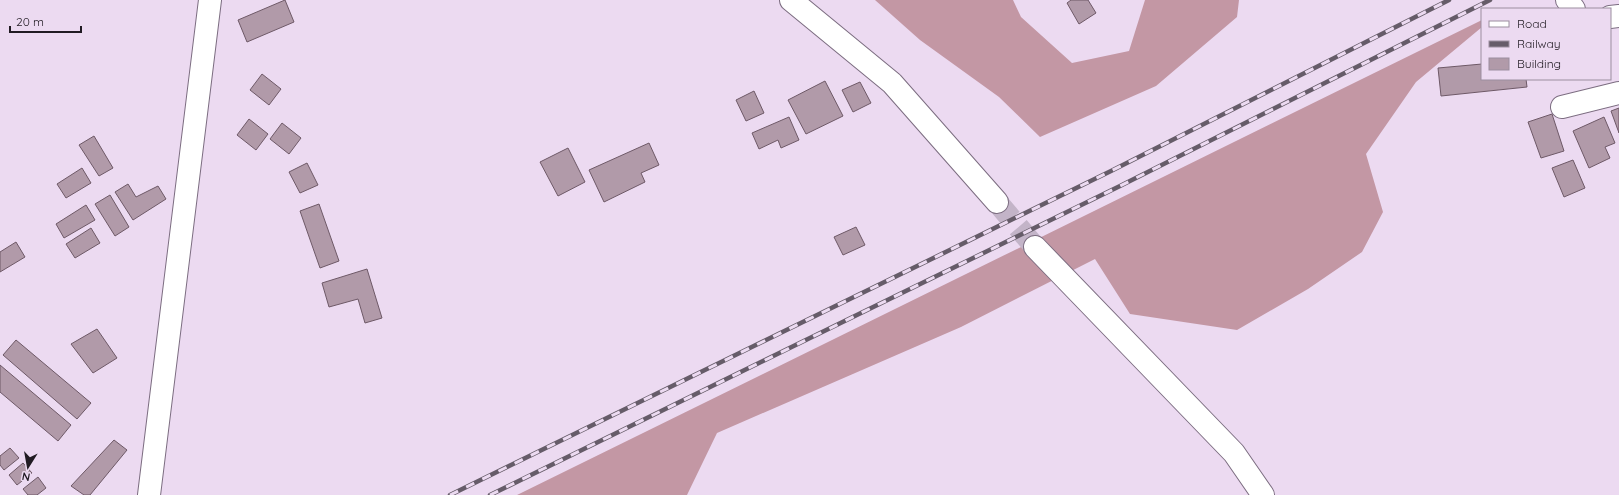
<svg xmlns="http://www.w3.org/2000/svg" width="1619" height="495" viewBox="0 0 1619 495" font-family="Quicksand,sans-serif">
  <rect width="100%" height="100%" fill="#ecdaf1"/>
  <g fill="#c397a4">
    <path d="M875,0H1013L1021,17L1072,63L1129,51L1145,0H1239L1237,17L1156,86L1040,137L999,97L920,40Z"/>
    <path d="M1482,20V27L1416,82L1366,154L1383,212L1362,252L1308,289L1237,330L1130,314L1095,259L961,327L717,433L687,495H517Z"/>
  </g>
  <g fill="#b19aa9" stroke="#6e5967">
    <path d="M285,0L294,22L247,42L238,20Z"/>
    <path d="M1071,0H1088L1096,13L1079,24L1067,3Z"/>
    <path d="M1482,64V79H1526L1527,87L1441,96L1438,68Z"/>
    <path d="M262,74L281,89L269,105L250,90Z"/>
    <path d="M825,81L843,116L806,134L788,100Z"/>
    <path d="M860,82L871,103L853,112L842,90Z"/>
    <path d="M754,91L764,113L746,121L736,100Z"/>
    <path d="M1619,108V133L1611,111Z"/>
    <path d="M1552,114L1564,151L1541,158L1528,122Z"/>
    <path d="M789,117L799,140L781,148L778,140L759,149L752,133Z"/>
    <path d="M1604,117L1615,143L1605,147L1610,158L1589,168L1573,131Z"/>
    <path d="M249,119L268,134L256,150L237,135Z"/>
    <path d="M282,123L301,138L289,154L270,139Z"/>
    <path d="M94,136L113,168L99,176L79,145Z"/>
    <path d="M649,143L659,165L641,173L645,182L604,202L589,170Z"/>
    <path d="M568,148L585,182L558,196L540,162Z"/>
    <path d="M1573,160L1585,188L1564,197L1552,168Z"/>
    <path d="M307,163L318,185L300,193L289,172Z"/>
    <path d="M82,168L91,183L66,198L57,184Z"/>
    <path d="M128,184L136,197L158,186L166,199L133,220L115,192Z"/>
    <path d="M110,195L129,227L115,236L95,204Z"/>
    <path d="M319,204L339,261L320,268L300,211Z"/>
    <path d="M86,205L95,220L64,238L56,224Z"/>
    <path d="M856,227L865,245L843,255L834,237Z"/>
    <path d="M91,228L100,243L75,258L66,244Z"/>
    <path d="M16,242L25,257L0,272V252Z"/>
    <path d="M367,269L382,318L365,323L358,299L329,307L322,283Z"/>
    <path d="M97,329L117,358L93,373L71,344Z"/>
    <path d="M16,340L91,403L77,419L3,355Z"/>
    <path d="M0,365L71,425L58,441L0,392Z"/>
    <path d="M114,440L127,450L90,495H84L71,486Z"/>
    <path d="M10,448L19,458L4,470L0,465V456Z"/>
    <path d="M23,463L32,473L17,485L9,475Z"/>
    <path d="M38,477L46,488L37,495H28L23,489Z"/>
  </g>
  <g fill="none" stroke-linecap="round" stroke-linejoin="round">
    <path stroke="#c3b4c8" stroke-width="22" stroke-dasharray="22 11" stroke-linecap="butt" d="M997,202L1035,247"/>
    <defs>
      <g id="minor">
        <path d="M791,0L892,83L997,202"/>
        <path d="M1567,0L1574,9"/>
        <path d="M1610,17L1619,16"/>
        <path d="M1562,107L1619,93"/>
        <path d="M1035,247L1234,453L1263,495"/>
        <path d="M149,495L210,0"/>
      </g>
    </defs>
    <use href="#minor" stroke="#7c6d81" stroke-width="24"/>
    <use href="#minor" stroke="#fff" stroke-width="22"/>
    <defs>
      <g id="rail">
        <path d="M450,495L1111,171L1449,0"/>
        <path d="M490,495L1120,186L1490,0"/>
      </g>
    </defs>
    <use href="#rail" stroke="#665c69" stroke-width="4.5"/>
    <use href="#rail" stroke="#ecdaf1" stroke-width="3" stroke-dasharray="9" stroke-linecap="butt"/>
  </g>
  <rect x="1481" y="8" width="130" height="72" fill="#ecdaf1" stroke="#9b8e9f"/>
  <rect x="1489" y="21" width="20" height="6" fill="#ffffff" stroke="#9b8e9f"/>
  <text x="1517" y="28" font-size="12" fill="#211b23">Road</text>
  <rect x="1489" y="41" width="20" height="6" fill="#665c69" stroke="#9b8e9f"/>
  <text x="1517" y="48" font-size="12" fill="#211b23">Railway</text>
  <rect x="1489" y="58" width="20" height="12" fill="#b19aa9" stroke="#9b8e9f"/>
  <text x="1517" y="68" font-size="12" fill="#211b23">Building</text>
  <g transform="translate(28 467) rotate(191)" stroke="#ecdaf1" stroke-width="3" paint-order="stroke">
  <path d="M0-3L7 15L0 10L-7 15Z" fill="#211b23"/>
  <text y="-6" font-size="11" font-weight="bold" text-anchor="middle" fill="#211b23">N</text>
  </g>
  <path d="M10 26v6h71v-6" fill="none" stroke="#211b23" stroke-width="2"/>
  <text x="16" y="26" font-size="12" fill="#211b23" stroke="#ecdaf1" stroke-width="3" paint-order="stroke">20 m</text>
</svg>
